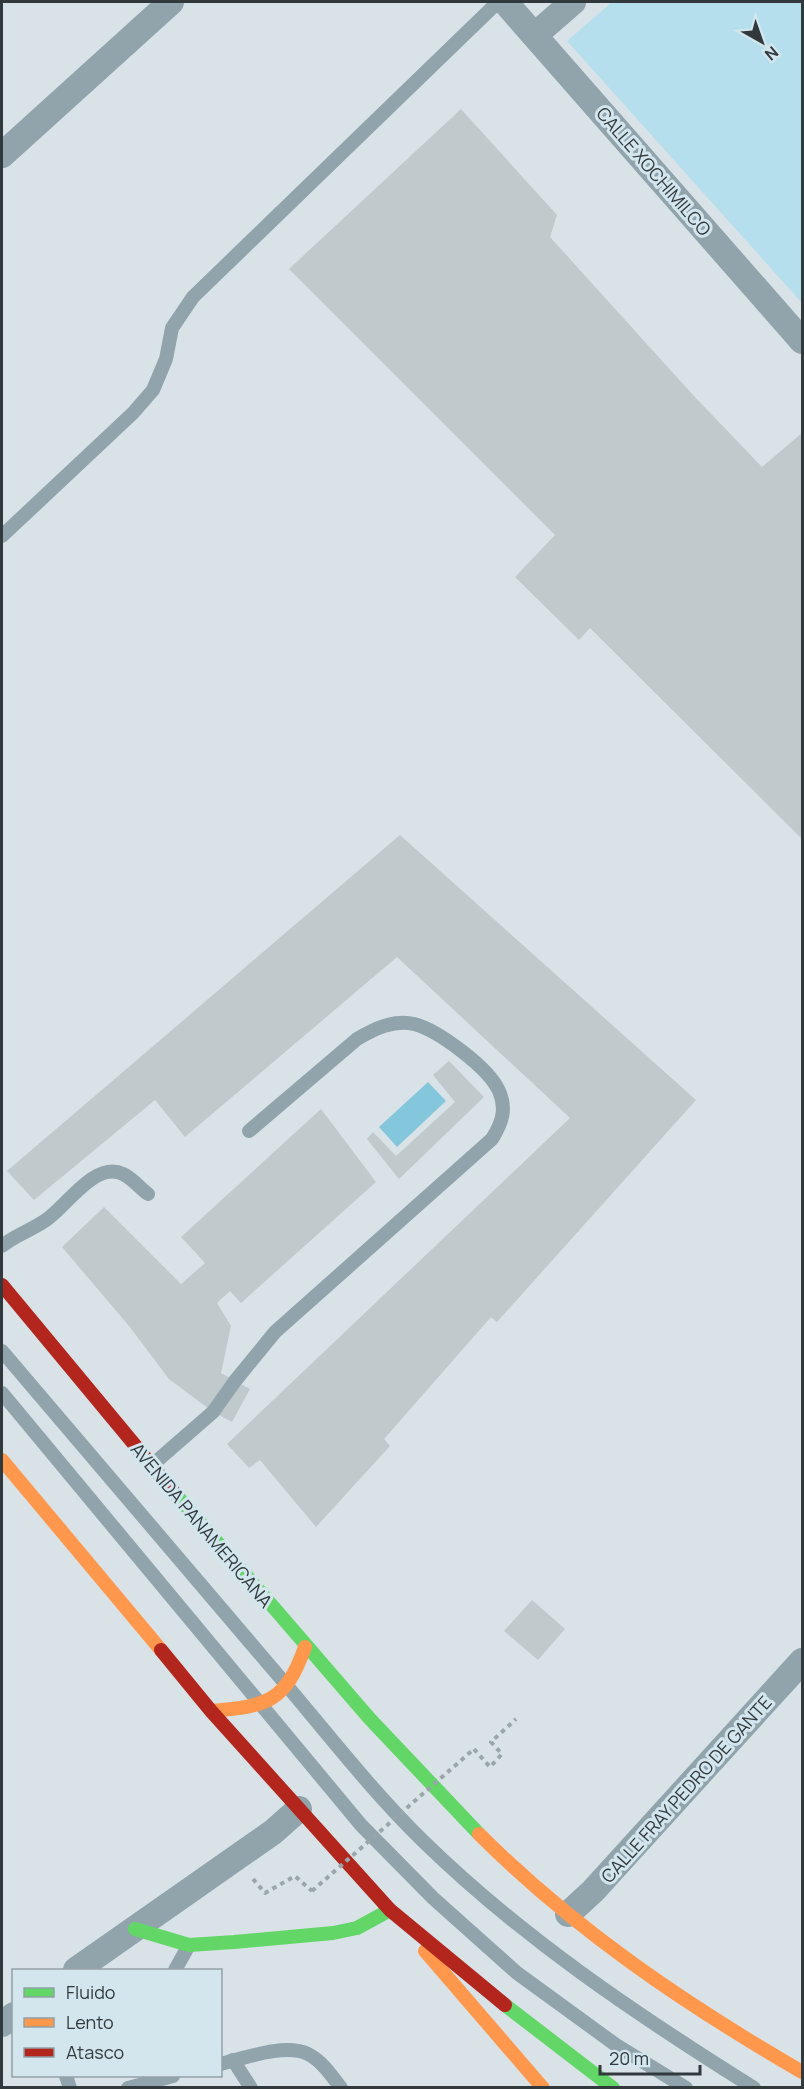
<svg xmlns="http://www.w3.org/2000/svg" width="804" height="2089" viewBox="0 0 804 2089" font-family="Manrope,sans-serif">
  <rect width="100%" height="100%" fill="#d9e3e7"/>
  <path fill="#b6dfed" d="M612,2H802V303L567,41Z"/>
  <path fill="#84c7dd" d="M428,1082L446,1101L397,1147L379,1127Z"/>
  <g fill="#c0c9cc">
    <path d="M461,109L557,215L550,237L693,395L762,467L802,433V839L590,628L579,640L515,577L555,535L289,269Z"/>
    <path d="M400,835L696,1100L497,1322L491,1317L384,1439L390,1446L316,1527L260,1460L249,1468L227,1444L570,1118L397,957L185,1137L155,1100L34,1200L7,1171Z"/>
    <path d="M449,1061L484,1097L399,1179L367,1139L373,1132L396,1156L455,1102L433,1075Z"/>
    <path d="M321,1109L376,1182L241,1303L230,1291L217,1303L231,1326L221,1373L250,1389L232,1422L213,1412L169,1379L129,1326L62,1247L104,1207L181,1284L205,1263L181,1237Z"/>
    <path d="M532,1600L565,1629L538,1660L504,1631Z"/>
  </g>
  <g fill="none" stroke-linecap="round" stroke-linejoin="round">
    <g stroke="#99a7ac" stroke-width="4" stroke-dasharray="4.5 4.5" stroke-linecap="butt">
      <path d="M474,1749L490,1767L502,1754L491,1742L516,1719"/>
      <path d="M253,1879L265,1893L295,1876L312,1891"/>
    </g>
    <g stroke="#91a4ab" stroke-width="14">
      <path d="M2,536L133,413L153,390L166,359L172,328L193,297L498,2"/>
      <path d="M2,1246C15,1235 32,1230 46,1220C65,1208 95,1160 123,1174C132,1178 140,1188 148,1194"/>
      <path d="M2,1351C91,1456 181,1561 271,1667C321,1725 367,1786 422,1840C521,1937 636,2014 754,2088"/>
      <path d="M2,1393L361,1825L433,1898L517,1973L616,2045L686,2088"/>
      <path d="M151,1466L213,1412L235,1381L275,1332L492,1139C502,1123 507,1109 499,1091C489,1068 438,1030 414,1024C394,1019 374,1029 357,1039L249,1131"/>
      <path d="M175,1970L189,1945"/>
      <path d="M233,2060L251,2088"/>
      <path d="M220,2064C245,2058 285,2043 308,2054C322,2061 332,2076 341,2088"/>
      <path d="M66,2076L70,2088"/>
      <path d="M128,2088L173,2076"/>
    </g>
    <g stroke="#91a4ab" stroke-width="26">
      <path d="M505,2L802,341"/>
      <path d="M535,35L573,2"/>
      <path d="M2,155L171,2"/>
      <path d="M568,1914L593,1891L802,1661"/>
      <path d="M76,1970L273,1832L299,1809"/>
      <path d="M2,2024L14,2015"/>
    </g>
    <g stroke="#63d668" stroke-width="14">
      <path d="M173,1491L370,1719L479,1834"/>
      <path d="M135,1929L189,1945L234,1942L333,1933L357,1928L390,1910"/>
      <path d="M505,2005L613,2088"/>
    </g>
    <g stroke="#ff974d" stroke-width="14">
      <path d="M2,1460L161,1650"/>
      <path d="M211,1711C267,1706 285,1703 305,1647"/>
      <path d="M479,1834C575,1930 685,2004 802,2072"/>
      <path d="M425,1951L543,2088"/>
    </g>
    <g stroke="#b3261e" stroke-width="14">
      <path d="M2,1285L173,1491"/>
      <path d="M161,1650L211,1711L390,1910L505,2005"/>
    </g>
    <path stroke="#99a7ac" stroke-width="4" stroke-dasharray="4.5 4.5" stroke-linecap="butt" d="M312,1891L474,1749"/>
  </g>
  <g text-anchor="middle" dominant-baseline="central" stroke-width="6" stroke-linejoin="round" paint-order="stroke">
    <g font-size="18" fill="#31393c" stroke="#d3e6ed">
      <text transform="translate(654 171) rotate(49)">CALLE XOCHIMILCO</text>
      <text transform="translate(202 1525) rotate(50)">AVENIDA PANAMERICANA</text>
      <text transform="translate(686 1789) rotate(-48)">CALLE FRAY PEDRO DE GANTE</text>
    </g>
  </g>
  <rect width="804" height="2089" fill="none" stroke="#31393c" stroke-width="6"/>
  <rect x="12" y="1969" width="210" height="108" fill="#d3e6ed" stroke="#92a1a6" stroke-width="1.5"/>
  <rect x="24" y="1988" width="30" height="9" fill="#63d668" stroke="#92a1a6" stroke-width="1.5"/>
  <text x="66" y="1999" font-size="18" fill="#31393c">Fluido</text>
  <rect x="24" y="2018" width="30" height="9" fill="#ff974d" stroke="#92a1a6" stroke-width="1.5"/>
  <text x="66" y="2029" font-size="18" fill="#31393c">Lento</text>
  <rect x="24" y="2048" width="30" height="9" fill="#b3261e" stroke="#92a1a6" stroke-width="1.5"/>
  <text x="66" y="2059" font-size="18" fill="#31393c">Atasco</text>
  <g transform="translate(762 42) rotate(140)" stroke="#d3e6ed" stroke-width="4.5" paint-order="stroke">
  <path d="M0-4.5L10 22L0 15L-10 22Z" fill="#31393c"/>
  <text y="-9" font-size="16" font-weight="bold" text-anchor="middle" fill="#31393c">N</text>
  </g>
  <path d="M600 2065v9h100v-9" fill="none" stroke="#31393c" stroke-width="3"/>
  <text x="609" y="2065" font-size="18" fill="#31393c" stroke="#d3e6ed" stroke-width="4.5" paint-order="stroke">20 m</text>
</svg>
